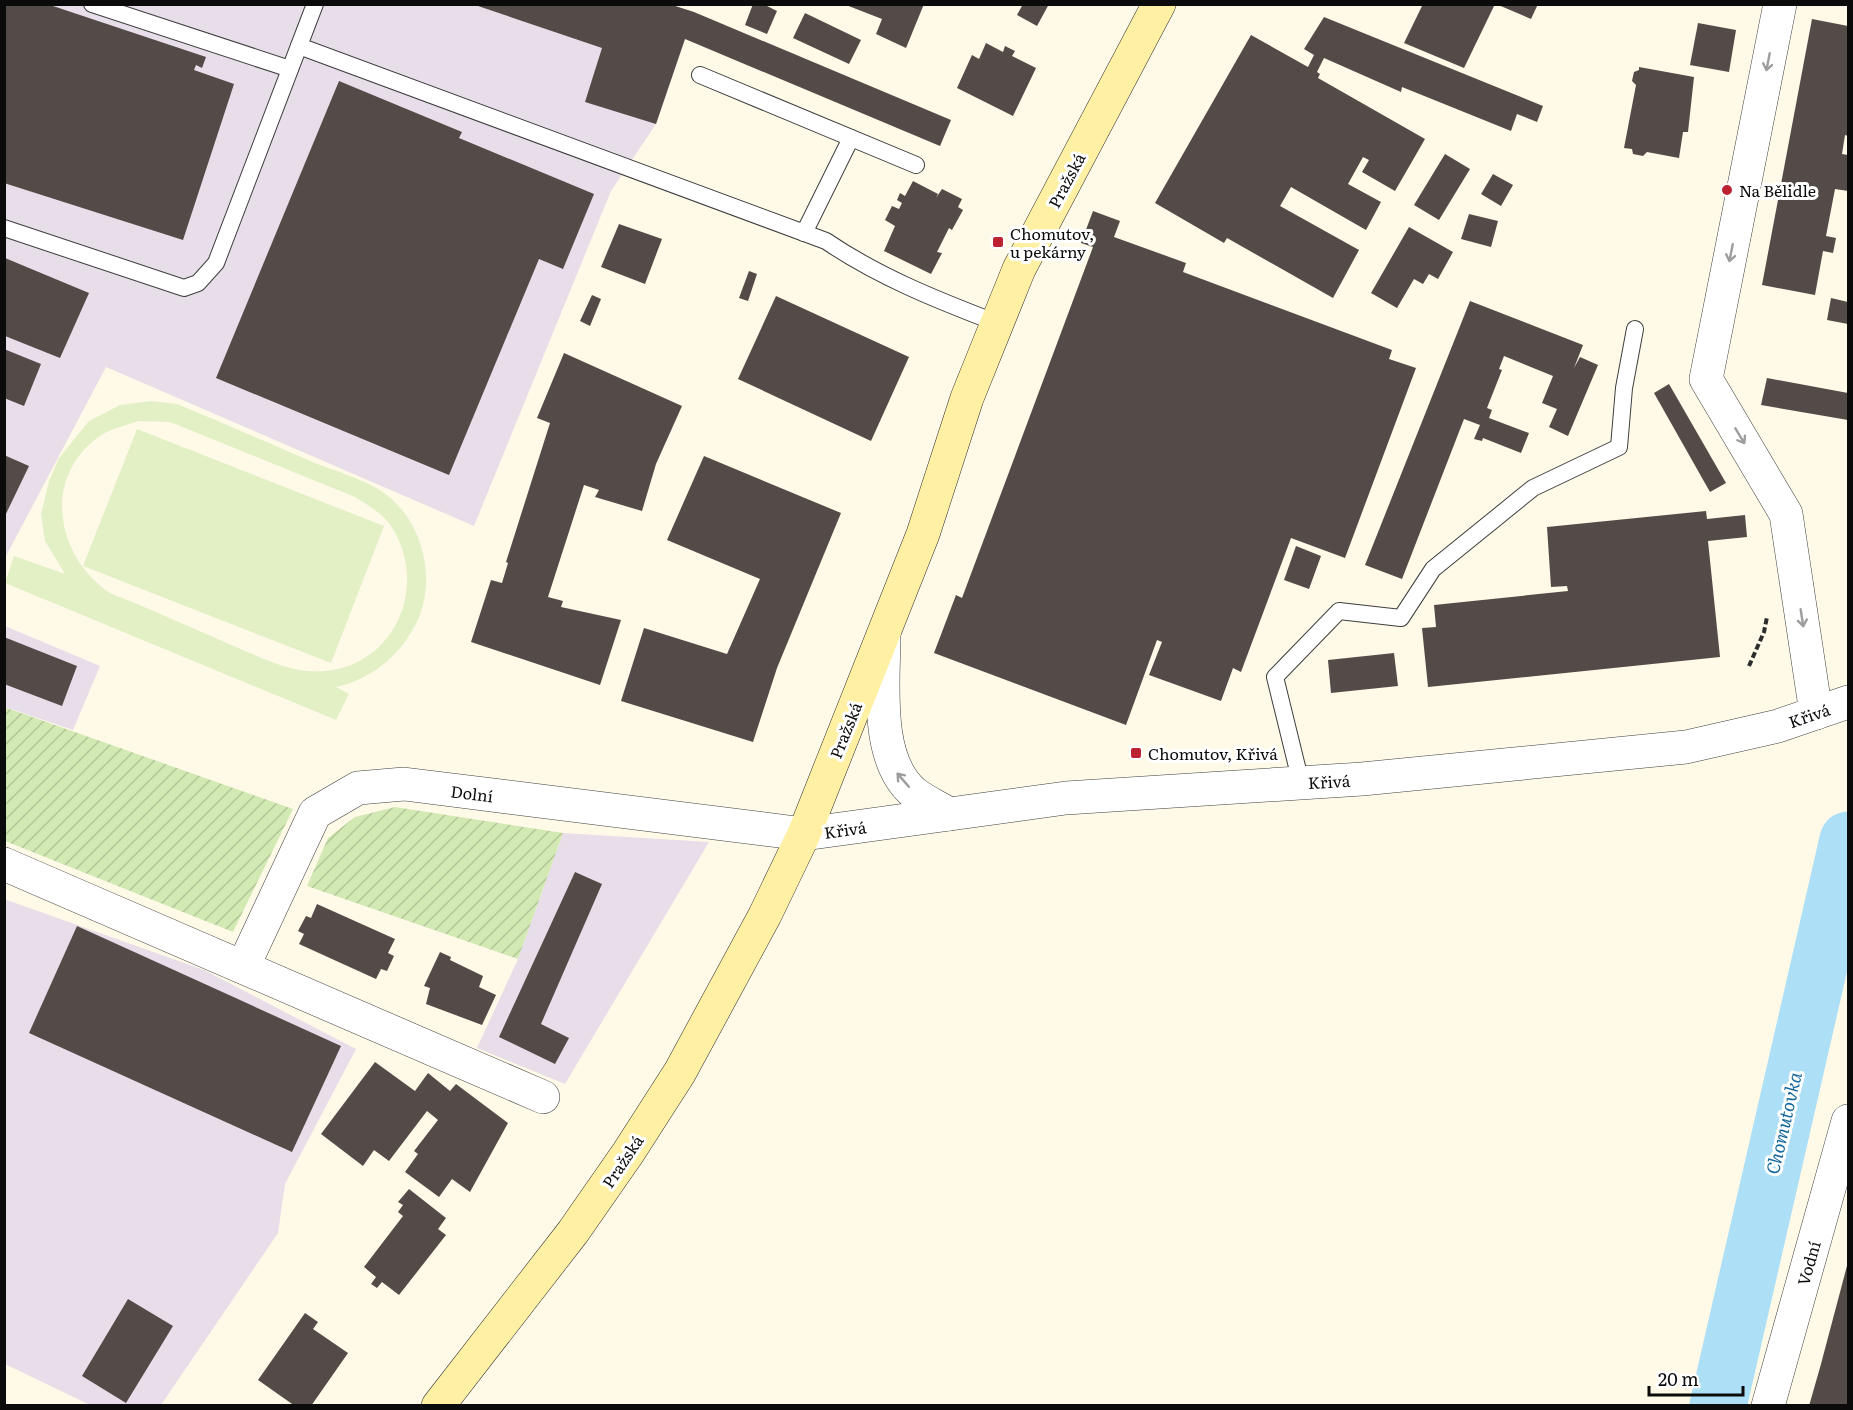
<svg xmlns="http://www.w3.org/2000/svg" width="1853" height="1410" viewBox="0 0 1853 1410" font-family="Literata,serif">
  <defs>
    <pattern id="garden-furrows" width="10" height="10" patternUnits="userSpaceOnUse" patternTransform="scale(1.5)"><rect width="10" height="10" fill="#d2e9b3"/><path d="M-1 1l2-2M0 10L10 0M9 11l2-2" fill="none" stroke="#b3c699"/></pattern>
  </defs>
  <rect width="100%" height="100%" fill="#fff9e8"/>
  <g fill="#e8deea">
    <path d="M669,4L694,13L656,124L611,191L474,526L106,367L5,558V5Z"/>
    <path d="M5,626L100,666L73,730L5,707Z"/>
    <path d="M563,833L709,842L565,1084L477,1048L518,959Z"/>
    <path d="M4,899L204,970L356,1049L285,1184L278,1233L161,1405H90L5,1364Z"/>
  </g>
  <g fill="url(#garden-furrows)">
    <path d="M4,707L293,809L233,932L5,841Z"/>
    <path d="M395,807L563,833L518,959L307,886L328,838L355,817Z"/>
  </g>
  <g fill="#e3f0c5" fill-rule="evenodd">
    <path d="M151,401L177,404C223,423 269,443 315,463C336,471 359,478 378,489C420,514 437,573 419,617C404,652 374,679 336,687L349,694L336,720L5,583L14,556L65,574L45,541L41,514L49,481L59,458L89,421L120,405ZM139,421L170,422L355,497C369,506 384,514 393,529C431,593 388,677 309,671C285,670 258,656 236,647C194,629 153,610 110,593C56,557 41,477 100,436C110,429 126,425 139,421Z"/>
    <path d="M137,429L384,526L331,663L83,566Z"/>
  </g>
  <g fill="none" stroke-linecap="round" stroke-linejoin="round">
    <path stroke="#addff7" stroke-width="57" d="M1718,1406L1848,840"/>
  </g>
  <g fill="#534b47">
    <path d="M4,4H47L206,57L202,68L196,65L194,70L234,84L183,240L4,183Z"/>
    <path d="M472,4H669L694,12L951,120L940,146L685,39L656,124L585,102L602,48Z"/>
    <path d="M753,4H763L777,11L767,34L745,25Z"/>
    <path d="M924,4L906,48L876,34L882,19L846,5Z"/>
    <path d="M1023,4H1049L1037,26L1017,15Z"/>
    <path d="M1423,4H1495L1464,68L1404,43Z"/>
    <path d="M1496,4H1538L1531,19Z"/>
    <path d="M805,13L861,40L849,64L793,38Z"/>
    <path d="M1324,17L1543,106L1537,122L1517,114L1511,131L1402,87L1401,92L1324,58L1317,72L1320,74L1318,78L1425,139L1395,191L1362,172L1369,160L1363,157L1348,184L1381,202L1366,230L1291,187L1280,206L1359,250L1333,298L1227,238L1224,243L1155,203L1251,35L1308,67L1314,55L1304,49Z"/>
    <path d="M1812,19L1848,26V136L1845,135L1842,154L1848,155V191L1835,189L1826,236L1836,238L1833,253L1823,251L1815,295L1762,285Z"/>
    <path d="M1698,23L1736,30L1729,72L1690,65Z"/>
    <path d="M986,43L1003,52L1005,46L1015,51L1012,56L1036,68L1013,116L957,88L972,55L979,59Z"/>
    <path d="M1639,67L1694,77L1688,132H1683L1679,158L1647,152L1643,156L1633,154L1632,149L1624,148L1636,85L1632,81L1634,72L1639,70Z"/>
    <path d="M339,81L462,132L459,138L594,194L563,269L539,259L449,475L216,378Z"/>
    <path d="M1445,154L1470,169L1439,220L1414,205Z"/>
    <path d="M1493,174L1513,185L1501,206L1481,194Z"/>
    <path d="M913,181L938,194L936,198L942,189L962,199L958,207L963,210L952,230L949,228L937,252L942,253L931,274L884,251L895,226L885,220L892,206L899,209L902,203L897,200L900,193L905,196Z"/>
    <path d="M1093,211L1120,221L1114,237L1186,263L1183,272L1392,350L1389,359L1416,368L1345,558L1291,538L1241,672L1233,668L1221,701L1149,675L1162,642L1157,640L1126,725L934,653L956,595L962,598L1093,247L1081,243Z"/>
    <path d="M1469,214L1498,221L1491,247L1461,239Z"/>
    <path d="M619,224L662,239L645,284L601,267Z"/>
    <path d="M1409,227L1453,252L1438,279L1429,274L1423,284L1414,279L1397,308L1371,293Z"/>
    <path d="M5,258L89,293L60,358L5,336Z"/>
    <path d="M749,271L757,274L748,301L739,298Z"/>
    <path d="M592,295L601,299L590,326L580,321Z"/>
    <path d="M776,296L909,357L871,441L738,379Z"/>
    <path d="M1831,298L1848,302V324L1827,320Z"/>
    <path d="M1470,301L1583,345L1574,368L1580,357L1598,365L1568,436L1549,427L1557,409L1542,403L1553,376L1504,356L1499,369L1502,370L1487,408L1492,410L1489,418L1529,433L1521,453L1483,438L1482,441L1474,439L1480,425L1464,419L1402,579L1365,565Z"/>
    <path d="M4,349L41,364L24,406L4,398Z"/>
    <path d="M564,353L682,406L656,464L642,511L595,497L599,490L584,485L548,597L563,601L561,607L621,620L600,685L471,642L491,580L502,583L508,563L506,562L550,423L537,418Z"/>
    <path d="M1767,378L1848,393V420L1761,405Z"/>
    <path d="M1669,384L1726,483L1710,492L1654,393Z"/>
    <path d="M4,455L29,466L4,518Z"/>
    <path d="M704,456L841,513L777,668L753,742L621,701L644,628L727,654L760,579L667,540Z"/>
    <path d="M1706,511L1707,519L1745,515L1747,537L1708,541L1720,657L1428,687L1422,628L1436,627L1434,605L1568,591L1567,586L1551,587L1547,527Z"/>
    <path d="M1296,546L1321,556L1309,589L1284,580Z"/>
    <path d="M4,637L77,666L62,706L4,684Z"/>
    <path d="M1394,653L1398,686L1331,693L1328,660Z"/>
    <path d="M575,872L602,884L541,1024L569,1038L555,1064L499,1037Z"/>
    <path d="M317,904L395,939L388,953L394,956L387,971L381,969L376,979L299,944L304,934L298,931L306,916L311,918Z"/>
    <path d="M77,926L341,1046L292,1152L29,1033Z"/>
    <path d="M440,952L451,957L450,960L483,976L479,987L496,995L482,1025L426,1004L430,988L424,986Z"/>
    <path d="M375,1062L415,1091L428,1073L450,1091L456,1084L508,1123L470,1192L452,1179L439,1197L405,1172L418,1154L414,1151L438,1120L427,1111L389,1161L374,1150L363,1166L321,1134Z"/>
    <path d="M409,1189L446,1218L438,1229L446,1235L399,1295L382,1282L377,1288L371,1284L376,1277L364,1267L403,1216L398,1212L403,1205L398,1202Z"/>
    <path d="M1848,1262V1406H1809L1821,1364Z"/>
    <path d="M128,1299L173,1326L126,1403L82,1376Z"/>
    <path d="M305,1313L318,1322L313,1329L348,1353L311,1406H295L258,1380Z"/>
  </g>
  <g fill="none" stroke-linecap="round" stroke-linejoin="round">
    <defs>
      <g id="service">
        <path d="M92,4L290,69"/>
        <path d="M299,46L826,241C879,277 937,300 997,323"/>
        <path d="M700,75L916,165"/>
        <path d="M4,228L184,288L198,283L216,263L315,4"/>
        <path d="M804,233L851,138"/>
        <path d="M1301,783L1275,677L1339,611L1401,618L1433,569L1533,488L1619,447L1624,388L1635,329"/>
      </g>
      <g id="minor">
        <path d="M1780,4L1706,379L1786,514L1816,713"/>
        <path d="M4,864L543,1097"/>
        <path d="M243,967L315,813L358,788L404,784L804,834"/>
        <path d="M1768,1406L1848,1121"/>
      </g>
      <g id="tertiary">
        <path d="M884,634C884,682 874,759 914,793C924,801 938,807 949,814"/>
        <path d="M804,834L1066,798L1362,779L1686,747L1778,726L1848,702"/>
      </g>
      <path id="secondary" d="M438,1406L573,1232L628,1153L680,1072L765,915L804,834L923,534L967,398L1019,269L1159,4"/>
    </defs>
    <use href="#service" stroke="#3e3e3e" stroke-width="18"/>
    <use href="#minor" stroke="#3e3e3e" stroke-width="34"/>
    <use href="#tertiary" stroke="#3e3e3e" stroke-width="34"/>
    <use href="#secondary" stroke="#2d2d2d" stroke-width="34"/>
    <g stroke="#2d2d2d" stroke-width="4" stroke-dasharray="6 3" stroke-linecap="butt">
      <path d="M1847,652H1848"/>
      <path d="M1749,666L1764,632L1767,617"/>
    </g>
    <use href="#service" stroke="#fff" stroke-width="16"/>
    <use href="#minor" stroke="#fff" stroke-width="33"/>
    <use href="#tertiary" stroke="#fff" stroke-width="33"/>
    <use href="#secondary" stroke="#fff0a3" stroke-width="33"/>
  </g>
  <defs><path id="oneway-shaft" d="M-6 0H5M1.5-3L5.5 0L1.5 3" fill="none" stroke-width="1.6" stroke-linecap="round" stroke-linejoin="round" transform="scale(1.5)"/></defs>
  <g stroke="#9d9d9d">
    <use href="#oneway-shaft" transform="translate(1768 62) rotate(101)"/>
    <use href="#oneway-shaft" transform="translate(1731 253) rotate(101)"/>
    <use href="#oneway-shaft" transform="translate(1740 436) rotate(59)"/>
    <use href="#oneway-shaft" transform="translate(1802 618) rotate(81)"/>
    <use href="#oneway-shaft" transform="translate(903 780) rotate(-131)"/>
  </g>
  <g fill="#bc2232" stroke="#fff" stroke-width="2">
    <circle cx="1727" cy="190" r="6"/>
    <rect x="992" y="236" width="12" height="12" rx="3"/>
    <rect x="1130" y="747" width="12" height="12" rx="3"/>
  </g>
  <g text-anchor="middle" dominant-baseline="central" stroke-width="6" stroke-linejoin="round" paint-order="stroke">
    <g font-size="16" fill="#0b0b0b" stroke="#fff">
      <text transform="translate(1066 180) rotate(-62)">Pražská</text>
      <text transform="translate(1809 715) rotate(-19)">Křivá</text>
      <text transform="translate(845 730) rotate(-68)">Pražská</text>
      <text transform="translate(1329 781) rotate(-3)">Křivá</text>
      <text transform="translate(472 793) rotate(7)">Dolní</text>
      <text transform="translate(845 829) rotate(-8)">Křivá</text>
      <text transform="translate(622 1161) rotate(-56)">Pražská</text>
      <text transform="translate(1808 1263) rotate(-74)">Vodní</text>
    </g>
    <g font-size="16" fill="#0b0b0b" stroke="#fff" text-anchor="start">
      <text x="1739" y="190">Na Bělidle</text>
      <text x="1010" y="233">Chomutov,<tspan x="1010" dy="18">u pekárny</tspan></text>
      <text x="1148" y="753">Chomutov, Křivá</text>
    </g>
    <g font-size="18" font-style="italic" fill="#14689d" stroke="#fff">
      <text transform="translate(1783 1123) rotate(-77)">Chomutovka</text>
    </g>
  </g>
  <rect width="1853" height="1410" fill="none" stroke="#0b0b0b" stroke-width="12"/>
  <path d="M1649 1386v9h94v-9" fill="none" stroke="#0b0b0b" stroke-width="3"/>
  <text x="1658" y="1386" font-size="18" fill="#0b0b0b" stroke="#ffffff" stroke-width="4.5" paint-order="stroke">20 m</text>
</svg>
